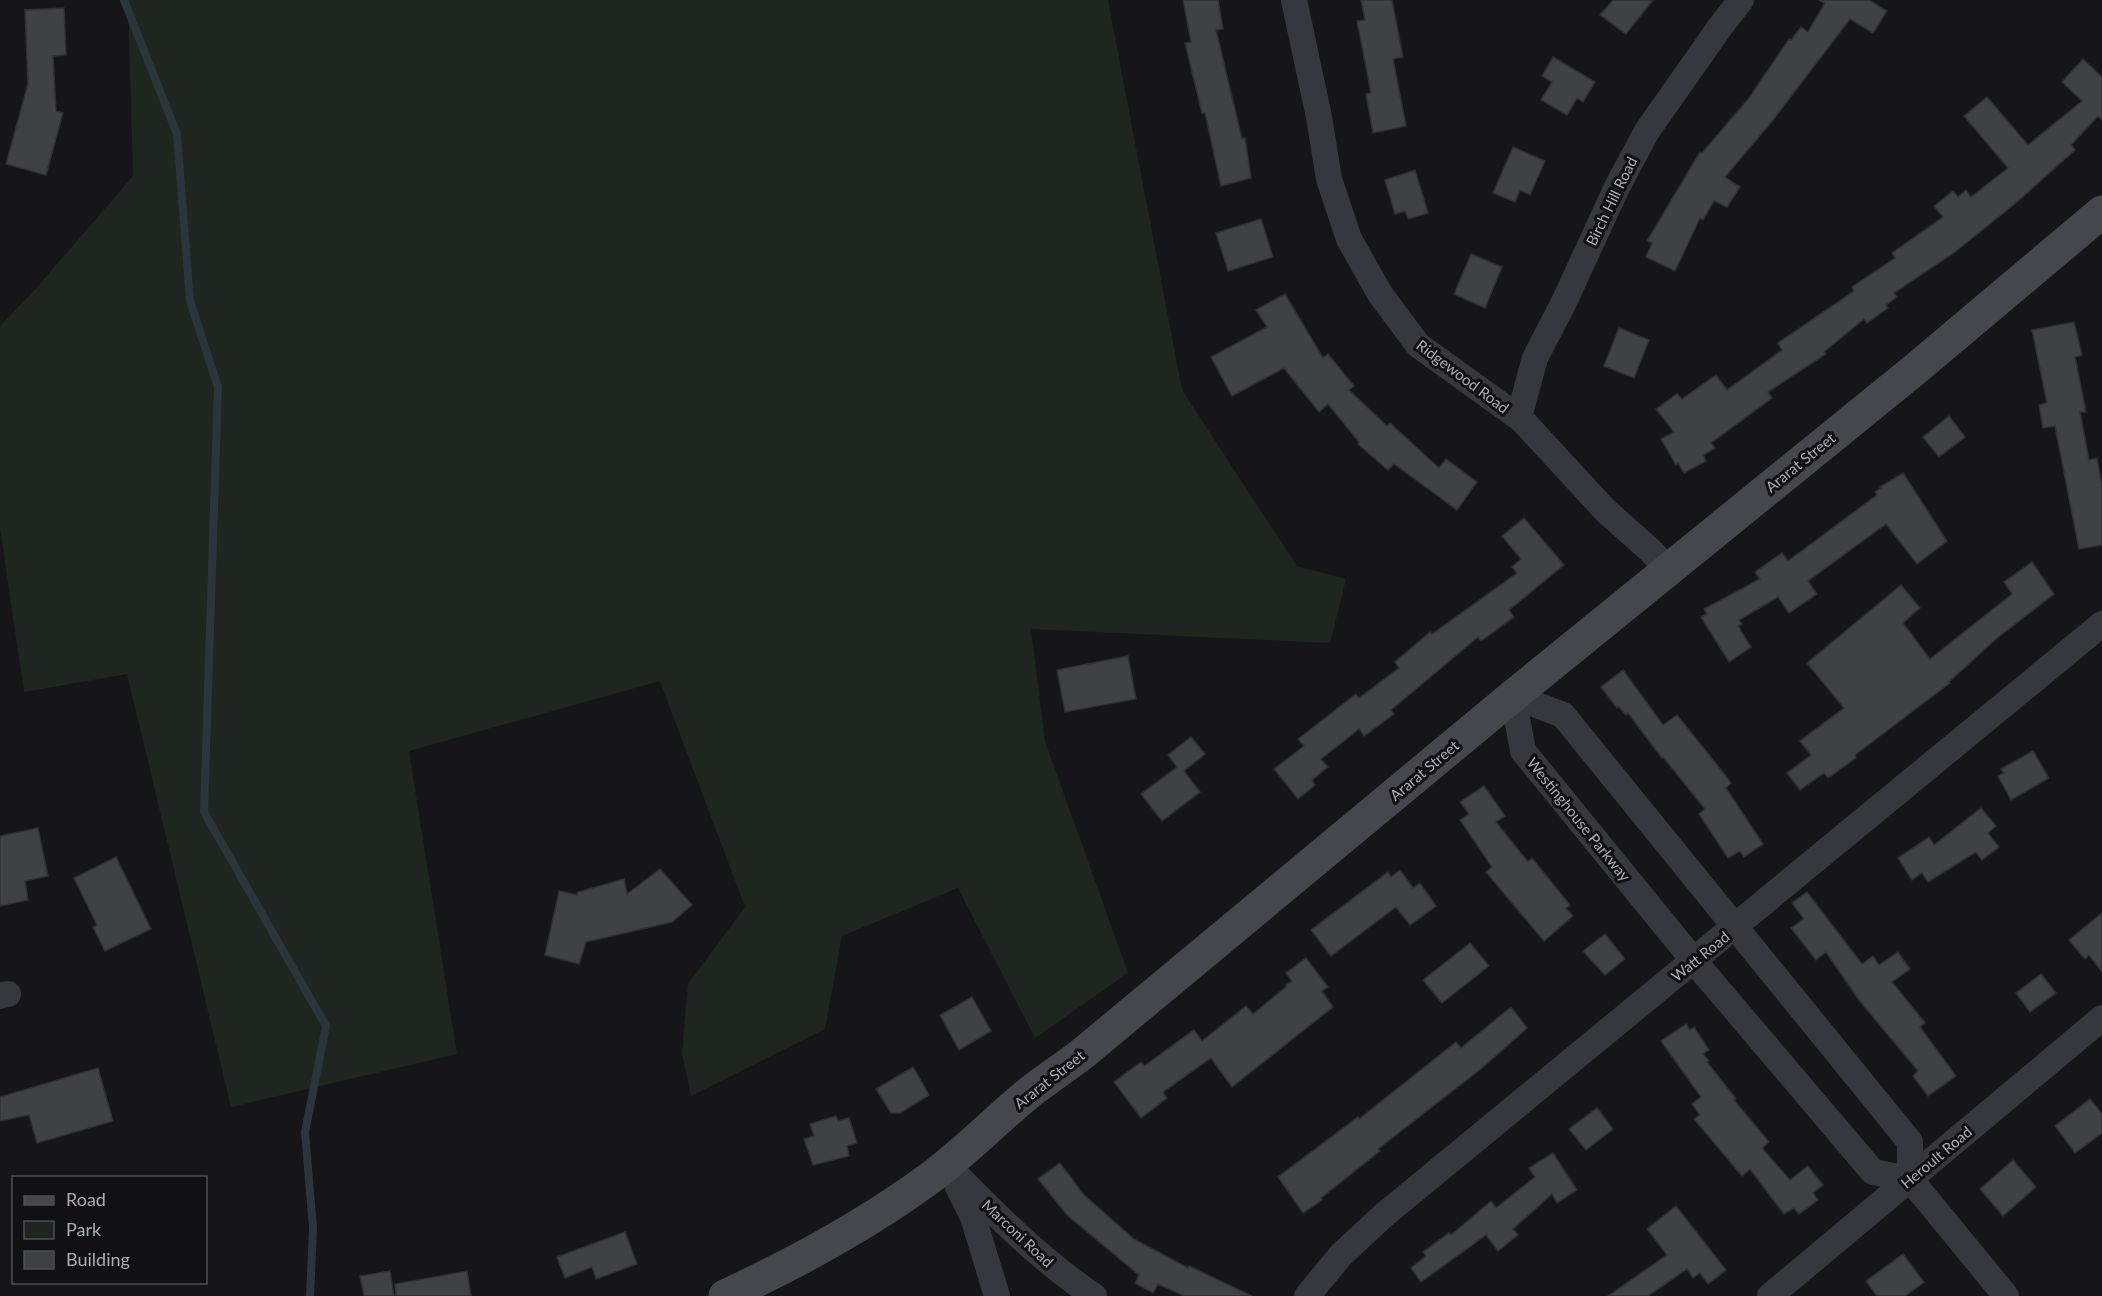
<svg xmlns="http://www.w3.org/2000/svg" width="2102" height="1296" viewBox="0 0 2102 1296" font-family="Lato,sans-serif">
  <rect width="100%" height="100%" fill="#161618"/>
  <path fill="#1e261f" d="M128,0H1108L1182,390L1297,566L1346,579L1330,643L1031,629L1045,741L1128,973L1035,1038L958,888L842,936L825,1029L691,1096L682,1053L688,984L745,907L660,681L409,751L457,1054L231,1107L127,674L24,692L0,528V326L31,294L133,176Z"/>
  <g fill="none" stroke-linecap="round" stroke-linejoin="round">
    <path stroke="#2c353c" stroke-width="8" d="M124,0L177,134L190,301L218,387L204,812L326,1026L305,1132L313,1228L310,1296"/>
  </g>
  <g fill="#404145" stroke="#303034" stroke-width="1.5">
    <path d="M1183,0H1218L1223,29L1216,30L1242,139L1245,138L1251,178L1221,186L1205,113H1202L1185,43L1191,42Z"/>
    <path d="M1361,0H1392L1403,57L1393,59L1406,126L1373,133L1366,94L1371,93L1357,21L1365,20Z"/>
    <path d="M1613,0H1653L1626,34L1600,15Z"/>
    <path d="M1819,0H1869L1887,11L1873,33L1850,19L1773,120L1725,177L1740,187L1727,207L1714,201L1703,220L1700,218L1675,271L1646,257L1652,243L1647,241L1700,152L1702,153L1749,98L1789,39L1791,40L1801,27L1808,32L1825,3Z"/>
    <path d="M64,8L66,55L53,56L56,111L63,113L46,175L6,164L28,84L25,10Z"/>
    <path d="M1553,57L1595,82L1583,102L1577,98L1567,115L1541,100L1552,82L1542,76Z"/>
    <path d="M2083,59L2102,77V120L2098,116L2071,145L2075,150L2017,202L1955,252L1894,293L1897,297L1886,305L1888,308L1867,323L1864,319L1824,352L1826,354L1768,392L1772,398L1711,443L1715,448L1703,455L1706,461L1684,473L1678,463L1676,465L1661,439L1674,432L1656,409L1677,394L1682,399L1716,375L1727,390L1782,350L1778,343L1854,291L1852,287L1895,258L1892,253L1943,217L1934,206L1953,191L1958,197L1966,190L1971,197L2008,168L1964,116L1987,97L2028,145L2082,101L2062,82Z"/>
    <path d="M1513,147L1545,161L1530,195L1520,190L1515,202L1493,193Z"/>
    <path d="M1415,170L1428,213L1408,219L1405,211L1395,214L1385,180Z"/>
    <path d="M1261,219L1273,257L1228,271L1216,233Z"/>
    <path d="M1471,254L1502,267L1485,308L1454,294Z"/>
    <path d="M1285,294L1323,358L1328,354L1354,386L1349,390L1387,426L1390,423L1439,468L1446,459L1477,482L1457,510L1394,464L1388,470L1358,444L1359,442L1328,404L1319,412L1284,368L1232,396L1211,357L1267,327L1256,310Z"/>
    <path d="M2074,322L2082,355L2075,357L2086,412H2080L2089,460L2097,458L2102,487V545L2079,549L2055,426L2043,428L2039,405L2047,403L2032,330Z"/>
    <path d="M1619,328L1649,340L1634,378L1604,366Z"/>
    <path d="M1949,416L1965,437L1939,457L1923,437Z"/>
    <path d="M1903,473L1947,541L1917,564L1886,524L1808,581L1817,594L1789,613L1778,597L1739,620L1742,624L1738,626L1751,647L1729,662L1701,617L1707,614L1704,609L1760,579L1755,572L1782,553L1788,561L1877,495L1875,492L1881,488L1880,487Z"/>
    <path d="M1524,518L1564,565L1509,610L1514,617L1481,641L1478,637L1391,710L1394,714L1364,736L1359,729L1321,759L1328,767L1312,780L1315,785L1298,799L1274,769L1304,746L1298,739L1356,694L1359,698L1399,668L1395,662L1430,632L1432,634L1517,573L1512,567L1521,559L1502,536Z"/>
    <path d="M2032,562L2054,594L1997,638L1949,682L1950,683L1855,755L1856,758L1828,778L1824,773L1800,790L1787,773L1811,755L1800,741L1844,708L1807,663L1901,585L1920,608L1903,623L1930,659L2012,594L2004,582Z"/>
    <path d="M1128,656L1136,699L1065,712L1057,670Z"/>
    <path d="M1623,670L1663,725L1677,715L1710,756L1731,783L1726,788L1763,844L1744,857L1740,851L1728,858L1699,814L1705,809L1663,757L1662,758L1628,713L1626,715L1619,707L1617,708L1601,687Z"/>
    <path d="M1191,737L1205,754L1184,771L1200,792L1162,821L1141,794L1177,767L1168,755Z"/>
    <path d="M2033,751L2049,778L2011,800L1998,776L2004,773L2001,769Z"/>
    <path d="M1484,786L1505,816L1496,822L1528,862L1532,858L1570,905L1566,908L1573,916L1544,941L1486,872L1492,867L1460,820L1469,814L1460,802Z"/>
    <path d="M1981,808L1996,826L1988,833L1999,847L1982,860L1976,852L1928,882L1922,873L1912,880L1898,858L1929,837L1934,845Z"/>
    <path d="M38,828L48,876L25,881L28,900L0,906V836Z"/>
    <path d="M116,857L151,929L105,951L93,927L97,925L74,878Z"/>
    <path d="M660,869L692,905L672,922L586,942L579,964L545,955L559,891L577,895L578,892L624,879L627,894Z"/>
    <path d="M1400,870L1413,888L1420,883L1436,906L1410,925L1396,907L1331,956L1311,930L1388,872L1391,877Z"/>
    <path d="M1807,892L1862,964L1873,956L1879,965L1898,952L1910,969L1892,982L1925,1023L1920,1027L1956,1076L1928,1096L1913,1076L1918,1071L1859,1000L1826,952L1816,960L1791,928L1804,919L1792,903Z"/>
    <path d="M2102,913V972L2089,955L2085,959L2069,940Z"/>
    <path d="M1605,934L1625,959L1605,975L1583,951Z"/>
    <path d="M1470,943L1489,966L1442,1003L1423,980Z"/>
    <path d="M1306,958L1328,987L1322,991L1333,1007L1232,1087L1211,1058L1163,1092L1167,1098L1141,1118L1114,1082L1141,1062L1144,1066L1194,1030L1202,1041L1246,1006L1253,1014L1287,986L1286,985L1292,981L1286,973Z"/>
    <path d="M2041,974L2056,993L2030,1012L2016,993Z"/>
    <path d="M972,997L991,1031L959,1050L940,1015Z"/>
    <path d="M1511,1007L1527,1028L1482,1068L1378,1149L1380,1151L1321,1198L1322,1200L1303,1213L1278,1177L1358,1117L1359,1119L1456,1042L1461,1048Z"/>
    <path d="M1686,1024L1690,1030L1694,1027L1709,1050L1703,1054L1709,1061L1707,1062L1736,1099L1734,1100L1769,1142L1762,1148L1790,1180L1808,1166L1823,1185L1813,1193L1818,1200L1799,1214L1794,1208L1784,1214L1750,1169L1742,1176L1694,1119L1700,1115L1692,1104L1701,1097L1661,1041Z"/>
    <path d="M913,1067L929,1095L900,1113H891L876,1089Z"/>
    <path d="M98,1068L113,1121L37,1143L29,1115L0,1121V1097Z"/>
    <path d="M2090,1099L2102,1114V1133L2075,1153L2055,1126Z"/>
    <path d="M1597,1108L1613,1129L1586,1150L1569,1129Z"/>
    <path d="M836,1116L838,1121L849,1118L857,1143L847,1146L849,1156L813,1165L804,1139L814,1136L810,1124Z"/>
    <path d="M1553,1153L1577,1190L1557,1203L1552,1194L1513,1229L1518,1235L1498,1251L1486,1235L1421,1282L1411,1268L1426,1256L1423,1252L1449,1233L1451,1235L1491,1201L1496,1208L1535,1177L1529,1168Z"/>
    <path d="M2013,1160L2036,1187L2003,1216L1980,1189Z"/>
    <path d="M1060,1163L1084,1195L1134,1239L1188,1268L1189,1266L1252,1296H1184L1158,1284L1153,1293L1135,1283L1139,1275L1067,1215L1038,1179Z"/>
    <path d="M1676,1206L1726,1270L1708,1284L1700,1273L1693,1278L1687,1269L1648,1296H1608L1667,1255L1647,1229Z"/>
    <path d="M625,1232L637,1264L596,1279L592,1267L565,1278L557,1257Z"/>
    <path d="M1903,1254L1924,1282L1905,1296H1877L1866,1281Z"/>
    <path d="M390,1271L394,1296H364L360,1276Z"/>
    <path d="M467,1271L471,1296H396L395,1284Z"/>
  </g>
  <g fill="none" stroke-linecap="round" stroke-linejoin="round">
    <g stroke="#37383d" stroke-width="26">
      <path d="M1294,0L1319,117L1329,179L1349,239L1380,294L1418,345L1522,420L1605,510L1652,552L1668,570"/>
      <path d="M1522,420L1519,417L1535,358L1564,302L1617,187L1647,131L1720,27L1741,0"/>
      <path d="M1513,696L1563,715L1910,1142V1179L2006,1296"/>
      <path d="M1513,696L1523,751L1694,961L1873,1172L1910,1179"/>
      <path d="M0,996L8,994"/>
      <path d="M947,1165C993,1212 1039,1259 1094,1296"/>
      <path d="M958,1187L973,1217L997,1296"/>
      <path d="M1307,1296L1341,1255L1384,1215L2102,624"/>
      <path d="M1770,1296L2102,1018"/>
    </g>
    <path stroke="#45474d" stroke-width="33" d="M725,1296C796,1263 866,1225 930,1178C965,1152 996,1120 1030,1092C1047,1079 1065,1067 1082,1054L1513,696L1913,371L2102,212"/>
  </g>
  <g text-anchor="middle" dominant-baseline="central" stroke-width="6" stroke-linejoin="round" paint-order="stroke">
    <g font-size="15" fill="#a8adb8" stroke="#111113">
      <text transform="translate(1611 201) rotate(-64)">Birch Hill Road</text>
      <text transform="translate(1463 376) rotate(37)">Ridgewood Road</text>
      <text transform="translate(1800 462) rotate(-39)">Ararat Street</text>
      <text transform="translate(1424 770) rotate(-40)">Ararat Street</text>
      <text transform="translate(1579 819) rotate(51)">Westinghouse Parkway</text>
      <text transform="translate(1700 956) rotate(-39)">Watt Road</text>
      <text transform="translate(1049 1079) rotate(-38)">Ararat Street</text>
      <text transform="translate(1936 1157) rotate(-40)">Heroult Road</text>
      <text transform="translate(1018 1233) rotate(43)">Marconi Road</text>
    </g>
  </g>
  <rect x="12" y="1176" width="195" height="108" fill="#111113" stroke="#4d4f55" stroke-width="1.5"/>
  <rect x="24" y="1196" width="30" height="9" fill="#45474d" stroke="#4d4f55" stroke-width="1.5"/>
  <text x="66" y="1206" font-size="18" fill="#a8adb8">Road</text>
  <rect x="24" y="1221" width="30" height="18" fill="#1e261f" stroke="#4d4f55" stroke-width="1.5"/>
  <text x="66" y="1236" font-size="18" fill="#a8adb8">Park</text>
  <rect x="24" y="1251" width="30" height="18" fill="#404145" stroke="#4d4f55" stroke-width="1.5"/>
  <text x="66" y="1266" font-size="18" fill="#a8adb8">Building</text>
</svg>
